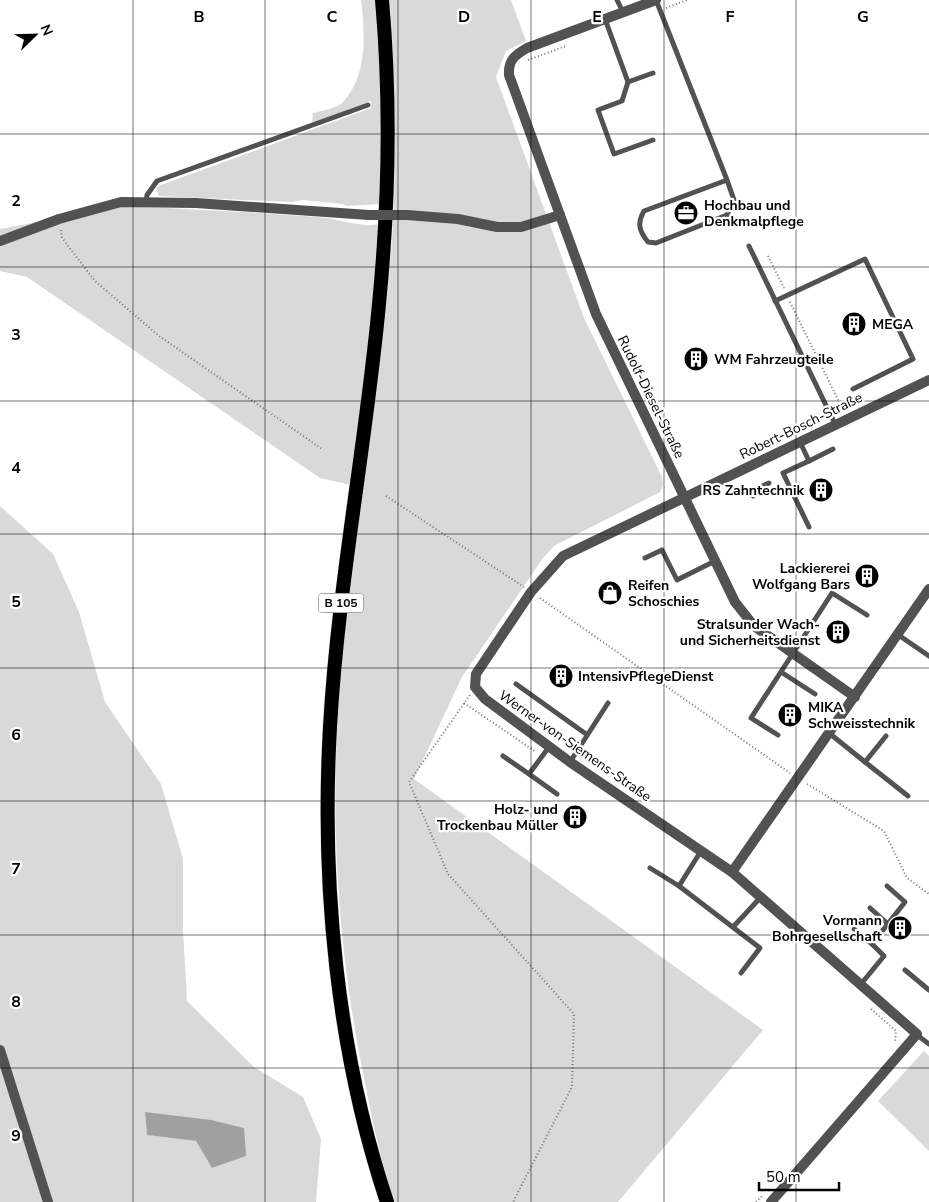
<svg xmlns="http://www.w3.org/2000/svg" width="929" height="1202" viewBox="0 0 929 1202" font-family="'Nunito Sans',sans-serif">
  <rect width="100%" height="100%" fill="#fff"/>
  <g fill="#d9d9d9" fill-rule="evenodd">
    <path d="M361,0H377L381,41V204L346,206L343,204L303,200L292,202L159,196L156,188L161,185L371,108V101L312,123L313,113C321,111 336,108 342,103C368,77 365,33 361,0Z"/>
    <path d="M390,0H511L526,41L506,51L496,77L584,318L662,477L663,485L660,492L554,546L543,558L462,677L414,779L763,1030L618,1202H394C381,1162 372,1119 364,1078C338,952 330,825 339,697C348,545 381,395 392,243C397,162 394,81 390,0Z"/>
    <path d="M122,206C187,209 252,212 316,217C338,218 359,228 380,224L371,323L351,485L320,478L27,277L0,271V229Z"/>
    <path d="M0,506L53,554L79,612L105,702L161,784L183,859V931L187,1001L254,1067L303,1097L321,1139L316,1202H0ZM145,1112L166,1115L246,1156L212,1168L196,1141L147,1135Z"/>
    <path d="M924,1051L929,1056V1151L878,1101Z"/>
  </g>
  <path fill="#a0a0a0" d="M145,1112L211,1120L244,1128L246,1156L212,1168L196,1141L147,1135Z"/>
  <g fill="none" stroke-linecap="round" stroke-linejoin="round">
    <defs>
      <path id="trunk" d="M382,0C391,102 389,202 379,304C366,445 338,585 330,727C321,885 337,1052 387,1202"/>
    </defs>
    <use href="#trunk" stroke="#dbdbdb" stroke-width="15"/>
    <g stroke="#747474" stroke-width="2" stroke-dasharray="1 2.5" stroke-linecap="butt">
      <path d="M666,8L687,0"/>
      <path d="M528,60L566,46"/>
      <path d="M61,230L62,238L95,281L159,336L322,449"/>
      <path d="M768,256L784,288"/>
      <path d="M790,302L843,410"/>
      <path d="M386,496L524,587"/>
      <path d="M540,598L790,773"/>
      <path d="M470,695L409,782L448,874L574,1014L572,1087L513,1202"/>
      <path d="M464,703L536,752"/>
      <path d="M807,784L884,831L907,878L929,894"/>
      <path d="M871,1009L896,1031L895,1042"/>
      <path d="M756,1202L763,1195"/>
    </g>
    <g stroke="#525252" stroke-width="5">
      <path d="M617,0L623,12"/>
      <path d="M656,0L727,180L734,200L727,215L656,243L648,242C639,231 637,223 644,211L727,180"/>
      <path d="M605,19L628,82"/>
      <path d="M653,140L614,154L598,110L622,101L628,82L653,73"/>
      <path d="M146,202L147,195L157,181L368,105"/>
      <path d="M749,246L835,424"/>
      <path d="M775,301L865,259L913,359L853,389"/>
      <path d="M800,442L809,461L783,473L809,527"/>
      <path d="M809,461L833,449"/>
      <path d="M753,496L756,489L769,483"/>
      <path d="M645,558L662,550L677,580L715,561"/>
      <path d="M897,634L929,656"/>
      <path d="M781,672L815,694"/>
      <path d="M516,684L586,734"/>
      <path d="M829,733L865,762L886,736"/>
      <path d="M778,735L751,718L832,593L867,615"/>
      <path d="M549,747L529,774L557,794"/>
      <path d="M503,756L529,774"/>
      <path d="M570,762L608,703"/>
      <path d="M865,762L908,796"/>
      <path d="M650,868L679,886L760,948L741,973"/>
      <path d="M679,886L701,851"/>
      <path d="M870,908L888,924"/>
      <path d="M733,927L761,897"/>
      <path d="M854,929L872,944"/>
      <path d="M905,970L929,990"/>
      <path d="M861,984L884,956L872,944L905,902L887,886"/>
      <path d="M917,1035L929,1044"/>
    </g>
    <g stroke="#525252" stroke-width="10">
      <path d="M656,0L527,48C515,55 508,60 509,75L596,314L735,602L754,626L855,697"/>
      <path d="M407,215L458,219L497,227H521L560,215"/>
      <path d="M0,241L59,219L121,202L196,203L369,215"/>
      <path d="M732,872L929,589"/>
      <path d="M0,1050L48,1202"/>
      <path d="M771,1202L917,1034L732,872L570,762L485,699L475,687L476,674L531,592L563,556L929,380"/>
    </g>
    <use href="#trunk" stroke="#000" stroke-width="14"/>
    <path stroke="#525252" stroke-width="10" d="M369,215H407"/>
  </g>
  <path fill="none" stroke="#000" stroke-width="1" stroke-opacity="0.55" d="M133,0V1202M265,0V1202M398,0V1202M531,0V1202M664,0V1202M796,0V1202M0,134H929M0,267H929M0,401H929M0,534H929M0,668H929M0,801H929M0,935H929M0,1068H929"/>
  <defs>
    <symbol id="office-disc" viewBox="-11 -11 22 22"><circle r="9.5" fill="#000" stroke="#fff"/><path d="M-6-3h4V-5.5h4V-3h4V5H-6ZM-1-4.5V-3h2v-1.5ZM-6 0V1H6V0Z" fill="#fff"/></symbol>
    <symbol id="building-disc" viewBox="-11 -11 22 22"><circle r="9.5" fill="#000" stroke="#fff"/><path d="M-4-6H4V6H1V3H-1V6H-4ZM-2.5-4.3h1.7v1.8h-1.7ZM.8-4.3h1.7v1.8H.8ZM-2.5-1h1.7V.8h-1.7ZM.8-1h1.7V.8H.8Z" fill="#fff"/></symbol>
    <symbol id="shop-disc" viewBox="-11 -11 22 22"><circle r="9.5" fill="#000" stroke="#fff"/><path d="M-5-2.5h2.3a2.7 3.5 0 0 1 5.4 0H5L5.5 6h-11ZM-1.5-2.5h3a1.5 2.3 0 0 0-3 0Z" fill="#fff"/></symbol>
  </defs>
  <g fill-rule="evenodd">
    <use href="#office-disc" x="672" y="199" width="28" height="28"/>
    <use href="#building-disc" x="840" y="310" width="28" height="28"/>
    <use href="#building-disc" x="682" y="345" width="28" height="28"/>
    <use href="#building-disc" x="807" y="476" width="28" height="28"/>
    <use href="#building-disc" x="853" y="562" width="28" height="28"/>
    <use href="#shop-disc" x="596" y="579" width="28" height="28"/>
    <use href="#building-disc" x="824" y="618" width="28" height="28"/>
    <use href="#building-disc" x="547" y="662" width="28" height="28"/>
    <use href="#building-disc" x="776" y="701" width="28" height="28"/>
    <use href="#building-disc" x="561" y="803" width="28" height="28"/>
    <use href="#building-disc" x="886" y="914" width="28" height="28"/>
  </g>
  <g text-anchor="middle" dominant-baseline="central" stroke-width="4.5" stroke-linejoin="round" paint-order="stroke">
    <rect fill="#fff" stroke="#4c4c4c" stroke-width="1" x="318.5" y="593.5" width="45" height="19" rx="4"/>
    <g font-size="12" font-weight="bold" fill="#000">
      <text x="341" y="603">B 105</text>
    </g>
    <g font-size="14" font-weight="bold" fill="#000" stroke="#fff" text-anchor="start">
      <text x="704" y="205">Hochbau und<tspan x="704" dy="16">Denkmalpflege</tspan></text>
      <text x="872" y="324">MEGA</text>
      <text x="714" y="359">WM Fahrzeugteile</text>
      <text x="804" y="490" text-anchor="end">RS Zahntechnik</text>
      <text x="850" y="568" text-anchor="end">Lackiererei<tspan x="850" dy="16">Wolfgang Bars</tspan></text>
      <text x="628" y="585">Reifen<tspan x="628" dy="16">Schoschies</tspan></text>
      <text x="820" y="624" text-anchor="end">Stralsunder Wach-<tspan x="820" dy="16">und Sicherheitsdienst</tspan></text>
      <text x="578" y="676">IntensivPflegeDienst</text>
      <text x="808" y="707">MIKA<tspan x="808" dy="16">Schweisstechnik</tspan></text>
      <text x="558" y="809" text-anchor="end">Holz- und<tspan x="558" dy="16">Trockenbau Müller</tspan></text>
      <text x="882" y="920" text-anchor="end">Vormann<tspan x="882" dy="16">Bohrgesellschaft</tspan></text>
    </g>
    <g font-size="14" fill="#000" stroke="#fff">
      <text transform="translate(651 397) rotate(64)">Rudolf-Diesel-Straße</text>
      <text transform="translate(801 426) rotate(-26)">Robert-Bosch-Straße</text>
      <text transform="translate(575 746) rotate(35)">Werner-von-Siemens-Straße</text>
    </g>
  </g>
  <g font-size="16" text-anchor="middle" font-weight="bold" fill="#000" stroke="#fff" stroke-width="4.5" stroke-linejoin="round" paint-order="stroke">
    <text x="199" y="22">B</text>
    <text x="332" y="22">C</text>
    <text x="464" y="22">D</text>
    <text x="597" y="22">E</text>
    <text x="730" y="22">F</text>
    <text x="863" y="22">G</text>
    <text x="16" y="206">2</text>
    <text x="16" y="340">3</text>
    <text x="16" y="473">4</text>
    <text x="16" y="607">5</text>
    <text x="16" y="740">6</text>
    <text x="16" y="874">7</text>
    <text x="16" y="1007">8</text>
    <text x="16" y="1141">9</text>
  </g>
  <g transform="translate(35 35) rotate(67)" stroke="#ffffff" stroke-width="4" paint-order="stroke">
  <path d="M0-4L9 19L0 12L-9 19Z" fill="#000000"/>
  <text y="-8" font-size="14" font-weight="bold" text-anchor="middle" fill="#000000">N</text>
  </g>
  <path d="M759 1182v8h80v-8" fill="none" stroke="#000000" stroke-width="2.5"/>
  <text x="766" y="1182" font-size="15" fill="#000000" stroke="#ffffff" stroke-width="4" paint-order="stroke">50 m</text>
</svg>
